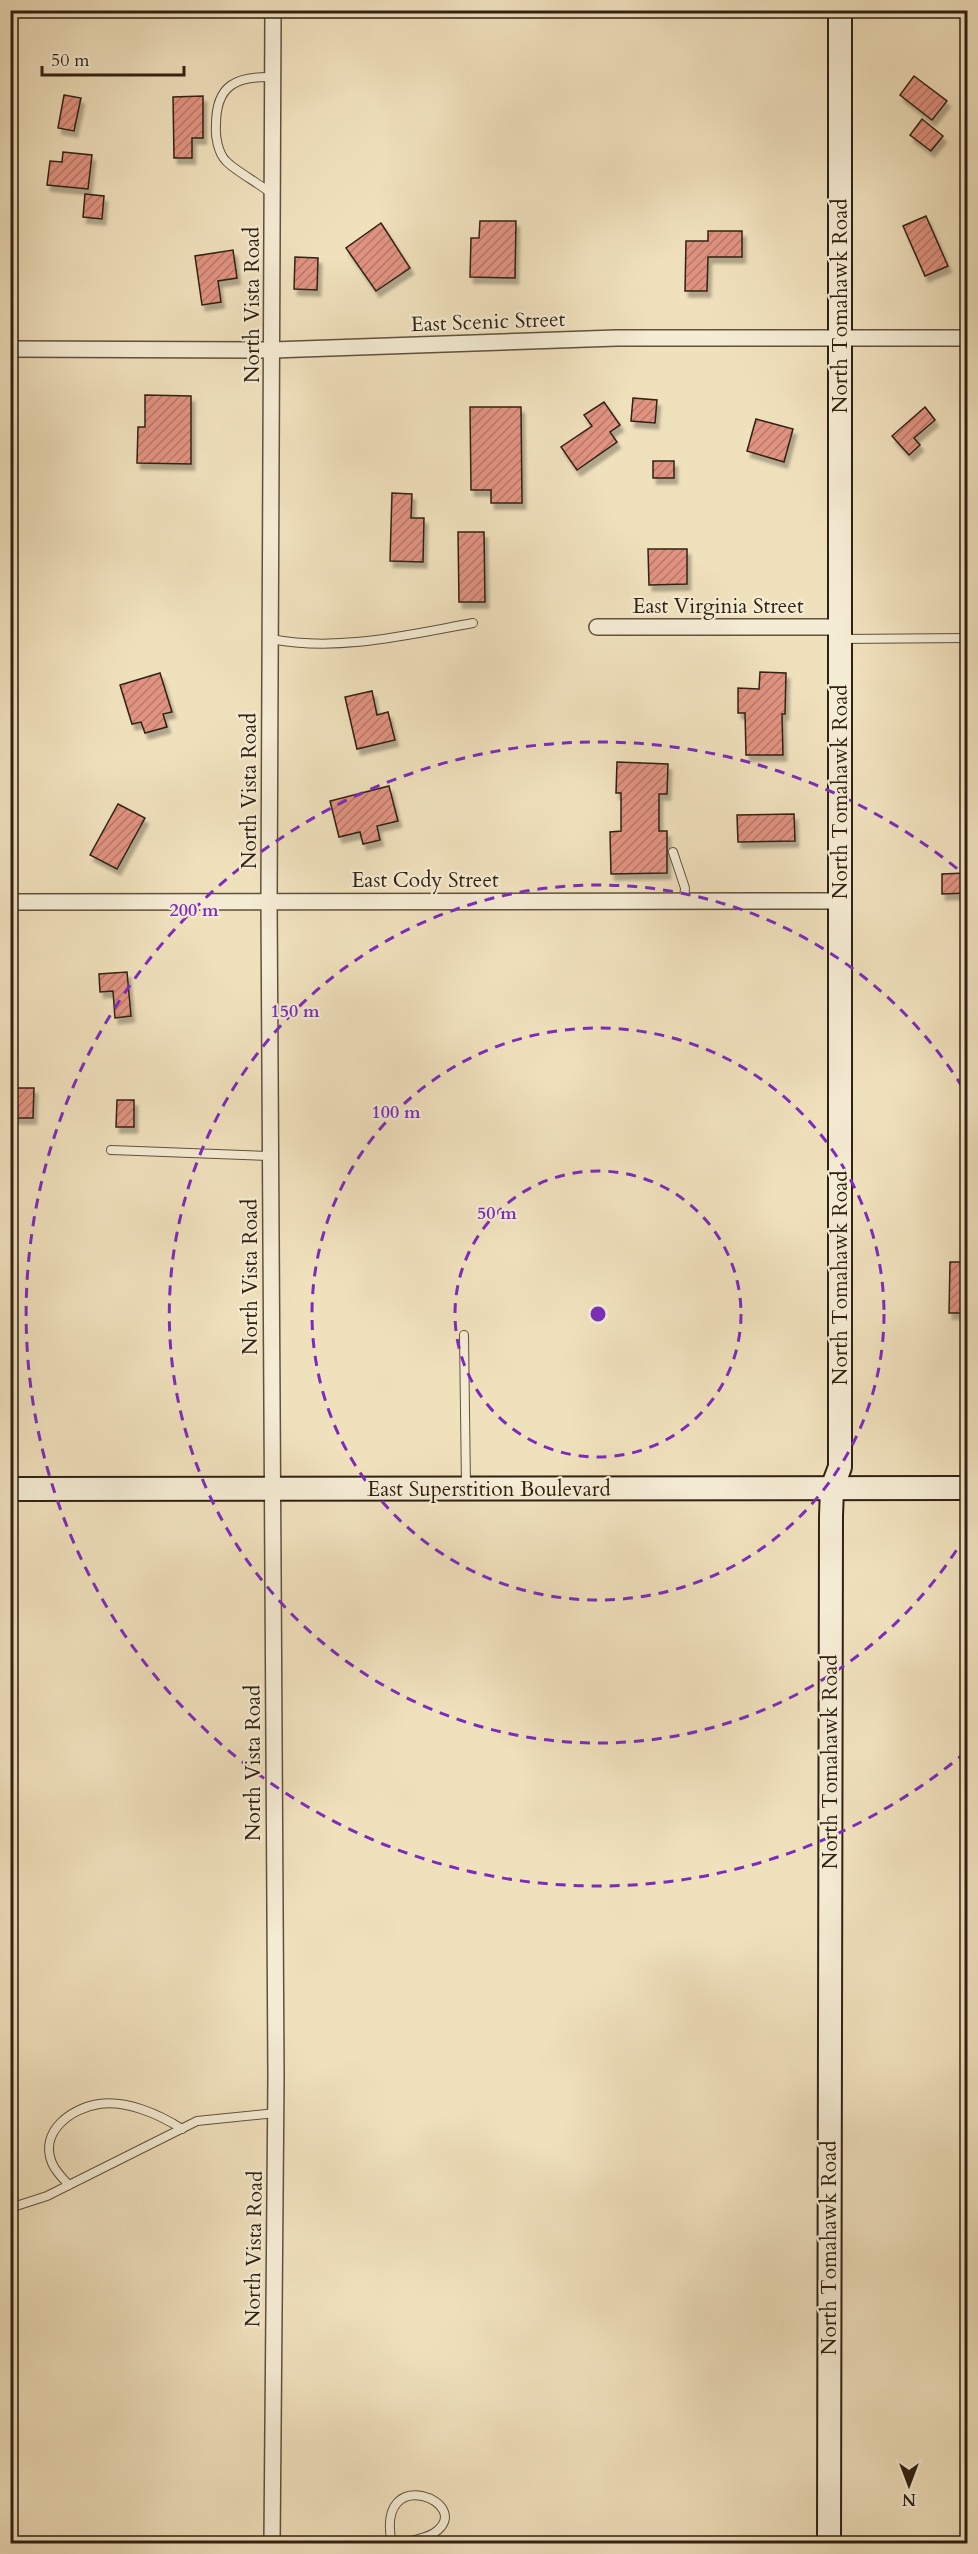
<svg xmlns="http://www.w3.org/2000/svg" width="978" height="2554" viewBox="0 0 978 2554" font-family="Cardo,serif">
  <defs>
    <pattern id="building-hatch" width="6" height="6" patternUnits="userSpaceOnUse" patternTransform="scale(1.5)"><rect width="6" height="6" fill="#e19381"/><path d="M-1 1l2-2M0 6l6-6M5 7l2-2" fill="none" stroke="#b77868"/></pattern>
    <filter id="shadow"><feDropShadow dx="3.5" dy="6" stdDeviation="1.5" flood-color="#0004"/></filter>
  </defs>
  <rect width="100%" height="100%" fill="#f0e1bd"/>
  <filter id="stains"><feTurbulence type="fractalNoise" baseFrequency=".00333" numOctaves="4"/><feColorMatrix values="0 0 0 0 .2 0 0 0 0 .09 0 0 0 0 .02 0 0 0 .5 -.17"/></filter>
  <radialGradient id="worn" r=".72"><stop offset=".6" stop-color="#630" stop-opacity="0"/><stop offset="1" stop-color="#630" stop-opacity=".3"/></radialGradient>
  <g fill="url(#building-hatch)" stroke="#302112" stroke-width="1.5" filter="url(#shadow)">
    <path d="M914,76L947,101L932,120L900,95Z"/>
    <path d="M64,95L81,98L74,131L58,128Z"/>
    <path d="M203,96V138H192V158H174L173,97Z"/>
    <path d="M922,119L943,136L931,151L910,135Z"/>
    <path d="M63,152L92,155L88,189L47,185L50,161L62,162Z"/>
    <path d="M85,194L104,196L102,219L83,217Z"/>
    <path d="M926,216L948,266L925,276L903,226Z"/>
    <path d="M480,221H516L515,278L470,277L471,238H479Z"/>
    <path d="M381,223L410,268L376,291L346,248Z"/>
    <path d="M708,231H742V257H708L707,291H685L686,241H708Z"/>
    <path d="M233,250L237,278L218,281L221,302L202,305L195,256Z"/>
    <path d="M295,257L318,258L317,290L294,289Z"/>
    <path d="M145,395L191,396V464L137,463L138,427H145Z"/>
    <path d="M633,398L657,400L655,423L631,421Z"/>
    <path d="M604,402L620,425L610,432L617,442L577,470L561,447L592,426L584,415Z"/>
    <path d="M470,407H521L522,503H491V490H471Z"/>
    <path d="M925,407L935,420L914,438L920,445L909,455L892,436Z"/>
    <path d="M756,419L793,429L784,462L747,451Z"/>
    <rect x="653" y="461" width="21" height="17"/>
    <path d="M392,493L412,494L411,518H424L423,562L390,561Z"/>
    <path d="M458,532H484L485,602H459Z"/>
    <path d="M648,549H687V584L649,585Z"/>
    <path d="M760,672L786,673L785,714H782L783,755H746L745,713H738V688L759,689Z"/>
    <path d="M160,673L172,712L163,714L167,727L145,733L141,722L132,724L120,685Z"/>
    <path d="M372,691L377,715L388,712L395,740L357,749L345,697Z"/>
    <path d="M617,762L668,764L667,794H659V831H667V873L611,874L610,832L621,831V793H616Z"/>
    <path d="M389,786L398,821L377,826L380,840L363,844L360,832L339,837L330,801Z"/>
    <path d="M118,804L145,818L117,869L90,855Z"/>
    <path d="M794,814L795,841L738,842L737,815Z"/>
    <path d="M966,873L967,893L942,894V874Z"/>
    <path d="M127,972L131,1016L115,1018L113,991L100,992L99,974Z"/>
    <path d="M10,1088H34L33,1118H10Z"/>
    <path d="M117,1100H134V1127H116Z"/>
    <path d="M950,1262H968V1313H949Z"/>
  </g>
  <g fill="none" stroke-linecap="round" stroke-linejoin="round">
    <defs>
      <g id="lane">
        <path d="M272,194C260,184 234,170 226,161C218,153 215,136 216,125C216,85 236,76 273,77"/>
        <path d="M271,639C338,652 407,635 473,623"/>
        <path d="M841,639L968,638"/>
        <path d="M673,852L685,888L684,901"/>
        <path d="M111,1150L270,1156"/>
        <path d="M464,1335L466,1487"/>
        <path d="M69,2185C63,2179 56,2172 52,2163C39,2132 71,2108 99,2104C126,2100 159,2114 182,2129"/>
        <path d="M10,2208L47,2196L197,2121L276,2113"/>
        <path d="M392,2544C374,2460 478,2504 434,2533C425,2539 408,2541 398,2544"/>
      </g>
      <g id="street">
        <path d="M10,349L273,350L616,338H968"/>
        <path d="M597,627H840"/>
        <path d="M10,902L840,901"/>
        <path d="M272,2544L276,2077L269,901L273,10"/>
      </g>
      <g id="secondary">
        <path d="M10,1489L968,1488"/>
        <path d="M829,2544L831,1516L832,1488L840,1467V10"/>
      </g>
    </defs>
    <use href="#lane" stroke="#60513d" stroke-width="10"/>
    <use href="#street" stroke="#60513d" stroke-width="18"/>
    <use href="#secondary" stroke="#302112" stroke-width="26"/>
    <use href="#lane" stroke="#f5ecd4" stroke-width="8"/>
    <use href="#street" stroke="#f5ecd4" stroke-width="15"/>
    <use href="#secondary" stroke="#f5ecd4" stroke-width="22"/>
  </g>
  <g fill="none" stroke="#7b2cbf" stroke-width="3" stroke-dasharray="10 8">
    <circle cx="598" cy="1314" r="143"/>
    <circle cx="598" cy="1314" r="286"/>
    <path d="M966 1535A429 429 0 1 1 966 1093"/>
    <path d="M966 1752A572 572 0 1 1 966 876"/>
  </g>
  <g text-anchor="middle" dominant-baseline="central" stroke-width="4.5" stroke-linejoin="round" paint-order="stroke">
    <g font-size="21" fill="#302112" stroke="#f5ecd4">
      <text transform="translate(252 305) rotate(-90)">North Vista Road</text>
      <text transform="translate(840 306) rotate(-90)">North Tomahawk Road</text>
      <text transform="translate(488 322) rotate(-2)">East Scenic Street</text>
      <text x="718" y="606">East Virginia Street</text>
      <text transform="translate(249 791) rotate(-90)">North Vista Road</text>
      <text transform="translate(840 792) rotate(-90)">North Tomahawk Road</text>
      <text x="425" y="880">East Cody Street</text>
      <text transform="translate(250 1277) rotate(-90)">North Vista Road</text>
      <text transform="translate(840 1278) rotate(-90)">North Tomahawk Road</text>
      <text x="489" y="1489">East Superstition Boulevard</text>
      <text transform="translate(830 1762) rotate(-90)">North Tomahawk Road</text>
      <text transform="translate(253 1763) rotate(-90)">North Vista Road</text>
      <text transform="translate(829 2248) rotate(-90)">North Tomahawk Road</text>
      <text transform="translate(254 2249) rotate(-89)">North Vista Road</text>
    </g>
  </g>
  <circle cx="598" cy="1314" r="9" fill="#7b2cbf" stroke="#f5ecd4" stroke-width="3"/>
  <g font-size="18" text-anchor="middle" font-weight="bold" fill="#7b2cbf" stroke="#f5ecd4" stroke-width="4.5" stroke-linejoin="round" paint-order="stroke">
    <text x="194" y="916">200 m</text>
    <text x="295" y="1017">150 m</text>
    <text x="396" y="1118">100 m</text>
    <text x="497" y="1219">50 m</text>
  </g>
  <rect width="978" height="2554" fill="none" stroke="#f0e1bd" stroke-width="36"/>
  <rect x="12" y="12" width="954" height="2530" fill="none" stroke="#302112" stroke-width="3"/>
  <rect x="18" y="18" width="942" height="2518" fill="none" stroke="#302112" stroke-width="1.5"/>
  <g transform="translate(909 2485) rotate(180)" stroke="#f5ecd4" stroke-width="4.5" paint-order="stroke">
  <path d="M0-4.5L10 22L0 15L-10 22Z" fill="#302112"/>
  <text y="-9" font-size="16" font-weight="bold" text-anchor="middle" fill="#302112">N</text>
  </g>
  <path d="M42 66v9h142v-9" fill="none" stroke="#302112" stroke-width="3"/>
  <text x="51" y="66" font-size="18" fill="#302112" stroke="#f5ecd4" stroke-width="4.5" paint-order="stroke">50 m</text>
  <rect width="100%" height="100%" filter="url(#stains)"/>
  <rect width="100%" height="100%" fill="url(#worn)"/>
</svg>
